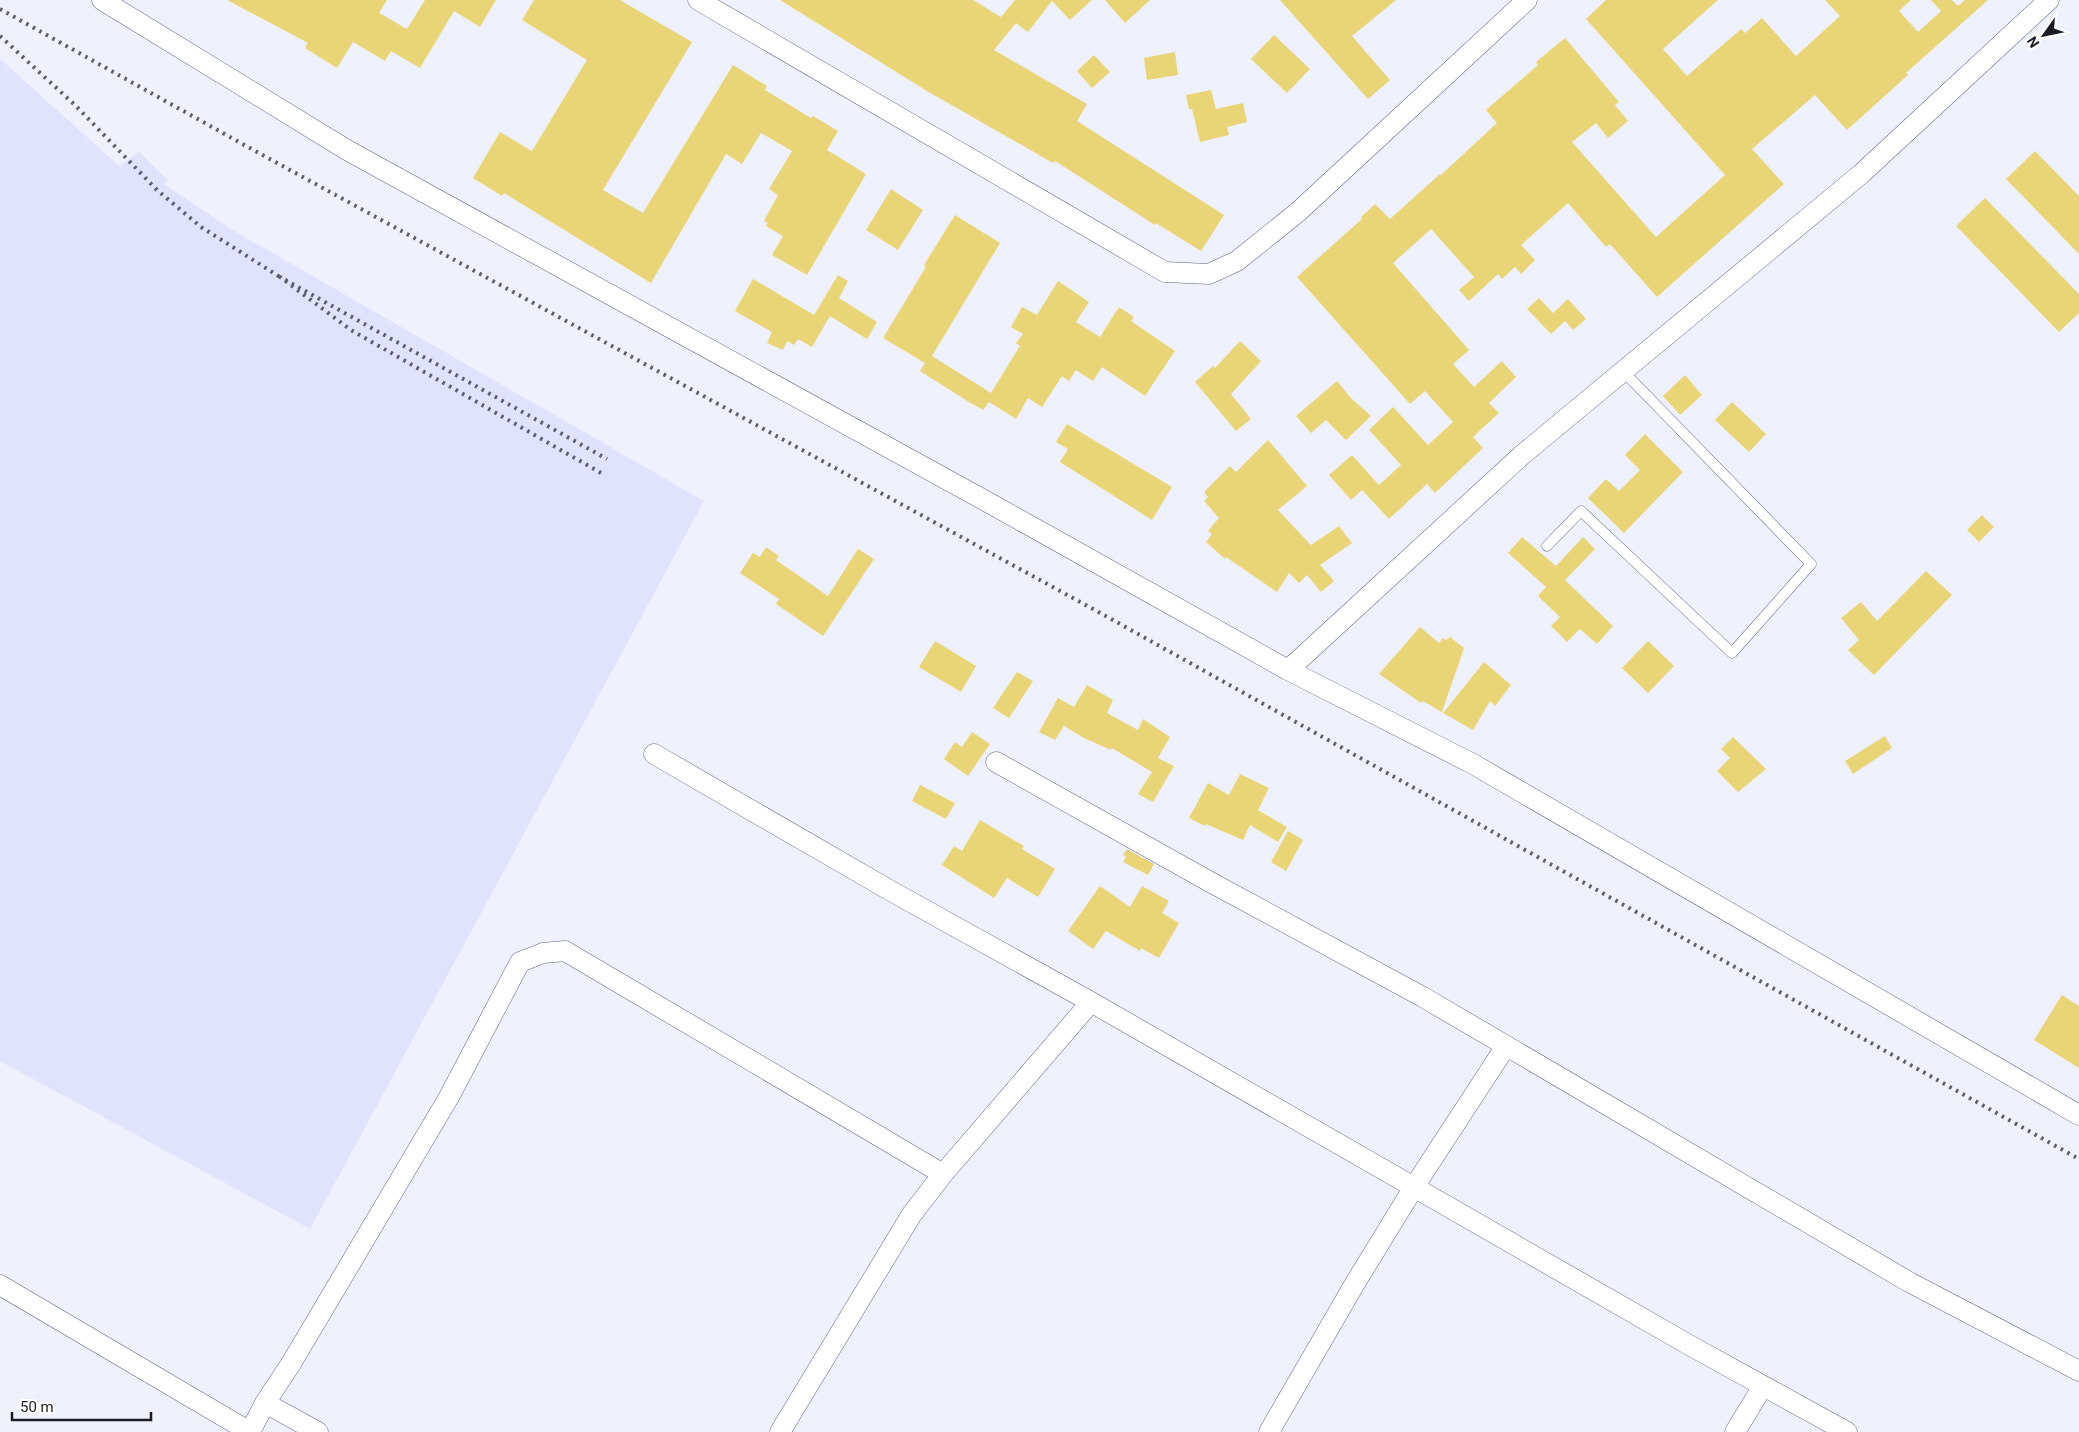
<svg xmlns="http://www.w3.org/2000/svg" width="2079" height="1432" viewBox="0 0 2079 1432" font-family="Roboto,sans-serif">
  <rect width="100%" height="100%" fill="#eff1ff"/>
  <path fill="#e0e3fc" d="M0,59L119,166L139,152L168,180L164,184L229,228L704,501L310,1229L0,1061Z"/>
  <g fill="#e9d577">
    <path d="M227,0H387L379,13L407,29L425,0H496L480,27L454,11L420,68L391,51L385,61L353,42L337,68L305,48L308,43Z"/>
    <path d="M534,0H620L692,42L603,190L643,213L733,65L767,86L765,90L811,118L813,116L838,131L827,150L866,174L807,275L772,255L783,236L766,226L768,223L764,221L778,195L769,189L792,151L761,133L742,164L726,154L651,283L504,193L502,196L473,178L500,132L532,151L587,60L522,20Z"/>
    <path d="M780,0H973L1001,17L1015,0H1092L1070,20L1052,1L1028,32L1016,23L994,50L1087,104L1077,121L1224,215L1201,251L1156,223L1155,225L1055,161L1053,163L927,91Z"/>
    <path d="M1105,0H1150L1125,23Z"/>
    <path d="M1280,0H1396L1352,36L1390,80L1368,99Z"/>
    <path d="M1606,0H1718L1663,49L1687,76L1741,29L1745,33L1762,18L1796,56L1840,16L1825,0H1911L1899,11L1918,32L1941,11L1931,0H1952L1958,6L1965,0H1988L1906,73L1908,75L1847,130L1815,95L1752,149L1784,184L1657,297L1610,244L1606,247L1568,203L1521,245L1535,260L1521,274L1515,267L1502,279L1498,274L1469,301L1459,290L1474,277L1431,229L1393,263L1469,350L1453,364L1474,387L1502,361L1516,377L1489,403L1499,413L1473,437L1483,448L1435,493L1427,484L1389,519L1362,490L1351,500L1329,475L1352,455L1379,485L1401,465L1369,430L1393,407L1428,445L1453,422L1425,391L1410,404L1297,277L1362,219L1361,217L1375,204L1390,219L1440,174L1441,175L1497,123L1486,110L1538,65L1536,62L1565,38L1619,102L1615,105L1628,121L1608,138L1596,123L1572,142L1656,237L1725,175L1586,19Z"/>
    <path d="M1274,35L1310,69L1287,93L1251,59Z"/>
    <path d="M1175,52L1178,75L1147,80L1144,58Z"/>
    <path d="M1094,55L1110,72L1092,88L1077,71Z"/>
    <path d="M1211,90L1216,109L1243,103L1247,122L1227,127L1229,135L1200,142L1192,109H1189L1186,95Z"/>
    <path d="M2035,151L2079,196V254L2006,179Z"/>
    <path d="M891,189L923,210L898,250L866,230Z"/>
    <path d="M1985,198L2079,294V313L2059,332L1956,226Z"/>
    <path d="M955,215L1000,243L932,356L991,393L1020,346L1016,343L1023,334L1011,327L1022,307L1037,315L1058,281L1089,302L1076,322L1100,337L1119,307L1134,317L1131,321L1175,351L1145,396L1102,367L1093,381L1076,370L1069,381L1062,376L1042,407L1028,398L1016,419L989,402L983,410L969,402L920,371L925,363L883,338L926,267L924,265Z"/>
    <path d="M838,275L848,281L839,298L877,322L867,339L830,316L812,347L798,339L794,345L787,341L783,350L767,343L772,332L735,311L753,279L814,315Z"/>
    <path d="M1539,298L1553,313L1568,299L1586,319L1573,330L1565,321L1551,334L1527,309Z"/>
    <path d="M1240,341L1261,361L1231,394L1251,419L1236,431L1195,382L1213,366L1215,368Z"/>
    <path d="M1685,375L1702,395L1680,415L1663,396Z"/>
    <path d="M1337,381L1351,398L1371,416L1346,440L1326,420L1311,433L1296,416Z"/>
    <path d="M1732,402L1766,434L1749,452L1715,420Z"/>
    <path d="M1067,424L1172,487L1152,520L1060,462L1068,449L1056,442Z"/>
    <path d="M1645,434L1683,472L1624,533L1588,498L1606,479L1619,491L1640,470L1625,455Z"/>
    <path d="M1268,440L1307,486L1278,510L1311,545L1339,526L1352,543L1320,565L1334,581L1321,592L1307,575L1299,583L1289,573L1277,592L1226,557L1225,559L1206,542L1212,534L1208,531L1219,518L1204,501L1208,497L1204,492L1230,466L1236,472Z"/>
    <path d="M1982,515L1994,527L1979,542L1967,530Z"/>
    <path d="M1522,537L1556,566L1583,537L1595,549L1565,580L1613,626L1597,644L1580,629L1567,642L1551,626L1560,617L1538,596L1546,587L1508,553Z"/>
    <path d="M766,547L779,556L776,560L828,596L858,549L874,559L823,636L776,604L779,599L740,573L753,553L760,557Z"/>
    <path d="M1926,571L1952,595L1874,675L1848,650L1859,640L1841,618L1861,602L1877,621Z"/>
    <path d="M1420,627L1439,643L1443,638L1446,640L1450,637L1464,648L1442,712L1423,701L1421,703L1379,674Z"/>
    <path d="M935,641L976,666L961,692L919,667Z"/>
    <path d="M1648,641L1674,666L1648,693L1622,668Z"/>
    <path d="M1484,662L1511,685L1495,706L1490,701L1473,730L1443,713Z"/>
    <path d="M1017,672L1033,681L1009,718L993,708Z"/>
    <path d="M1087,685L1113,700L1107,713L1138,730L1143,719L1170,737L1158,758L1174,766L1153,802L1138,794L1152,772L1112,748L1111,750L1084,738L1064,726L1055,740L1039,732L1058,698L1074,707Z"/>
    <path d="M972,732L990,744L968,776L944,759L955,742L962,747Z"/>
    <path d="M1885,736L1892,748L1853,774L1845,761Z"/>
    <path d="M1733,737L1766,769L1738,792L1717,771L1730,758L1721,749Z"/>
    <path d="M1240,774L1269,788L1258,810L1287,827L1278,842L1250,825L1243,840L1206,824L1205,826L1189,818L1208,783L1229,795Z"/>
    <path d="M920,785L955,803L946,819L912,801Z"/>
    <path d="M980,820L1024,846L1022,849L1055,869L1038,897L1007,878L994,898L942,865L954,846L962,851Z"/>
    <path d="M1288,831L1303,840L1286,871L1271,862Z"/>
    <path d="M1127,849L1154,864L1148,875L1123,862L1126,857L1123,855Z"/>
    <path d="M1100,886L1130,907L1142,886L1169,901L1162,913L1179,923L1159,958L1141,948L1140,951L1106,931L1093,949L1068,931Z"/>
    <path d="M2062,995L2079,1006V1068L2034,1040Z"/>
  </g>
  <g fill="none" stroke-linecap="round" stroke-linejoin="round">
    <defs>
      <path id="service" d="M1547,546L1581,511L1732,653L1811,564L1623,371"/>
      <g id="minor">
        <path d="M102,0L347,150L993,505L1288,670L1473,764L2079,1115"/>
        <path d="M698,0L1165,272L1209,274L1237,261L1298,212L1527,0"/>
        <path d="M1288,670L1522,455L1861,174L2049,0"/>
        <path d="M654,754L891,891L1091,1002L1691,1346L1847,1432"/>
        <path d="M996,762L1212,883L1423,997L1909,1282L2079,1371"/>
        <path d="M0,1285L250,1432"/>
        <path d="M265,1403L318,1432"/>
        <path d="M250,1432L265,1403L292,1362L449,1097L520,962L543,953L565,951L943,1174"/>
        <path d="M780,1432L912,1214L943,1174L1091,1002"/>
        <path d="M1269,1432L1354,1285L1414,1187L1506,1046"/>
        <path d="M1735,1432L1763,1386"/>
      </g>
    </defs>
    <use href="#service" stroke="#636684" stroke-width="11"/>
    <use href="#minor" stroke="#636684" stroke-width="21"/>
    <use href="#service" stroke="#fff" stroke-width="10"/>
    <use href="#minor" stroke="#fff" stroke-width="20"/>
    <g stroke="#5d5e6b" stroke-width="4" stroke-dasharray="2.5 5" stroke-linecap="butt">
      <path d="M0,9L257,152L1104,615L2079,1159"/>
      <path d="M0,36L76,106L157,190L201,227L280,277"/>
      <path d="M601,473L351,330L280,277L607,459"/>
    </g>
  </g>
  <g transform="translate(2044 35) rotate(237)" stroke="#ffffff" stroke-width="4" paint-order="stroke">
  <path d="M0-4L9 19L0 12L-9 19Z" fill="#1a1b27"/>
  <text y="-8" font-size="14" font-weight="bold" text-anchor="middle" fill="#1a1b27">N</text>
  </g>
  <path d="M12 1412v8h139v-8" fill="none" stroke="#1a1b27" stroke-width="2.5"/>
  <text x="20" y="1412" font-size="15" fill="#1a1b27" stroke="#ffffff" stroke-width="4" paint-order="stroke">50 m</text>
</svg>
